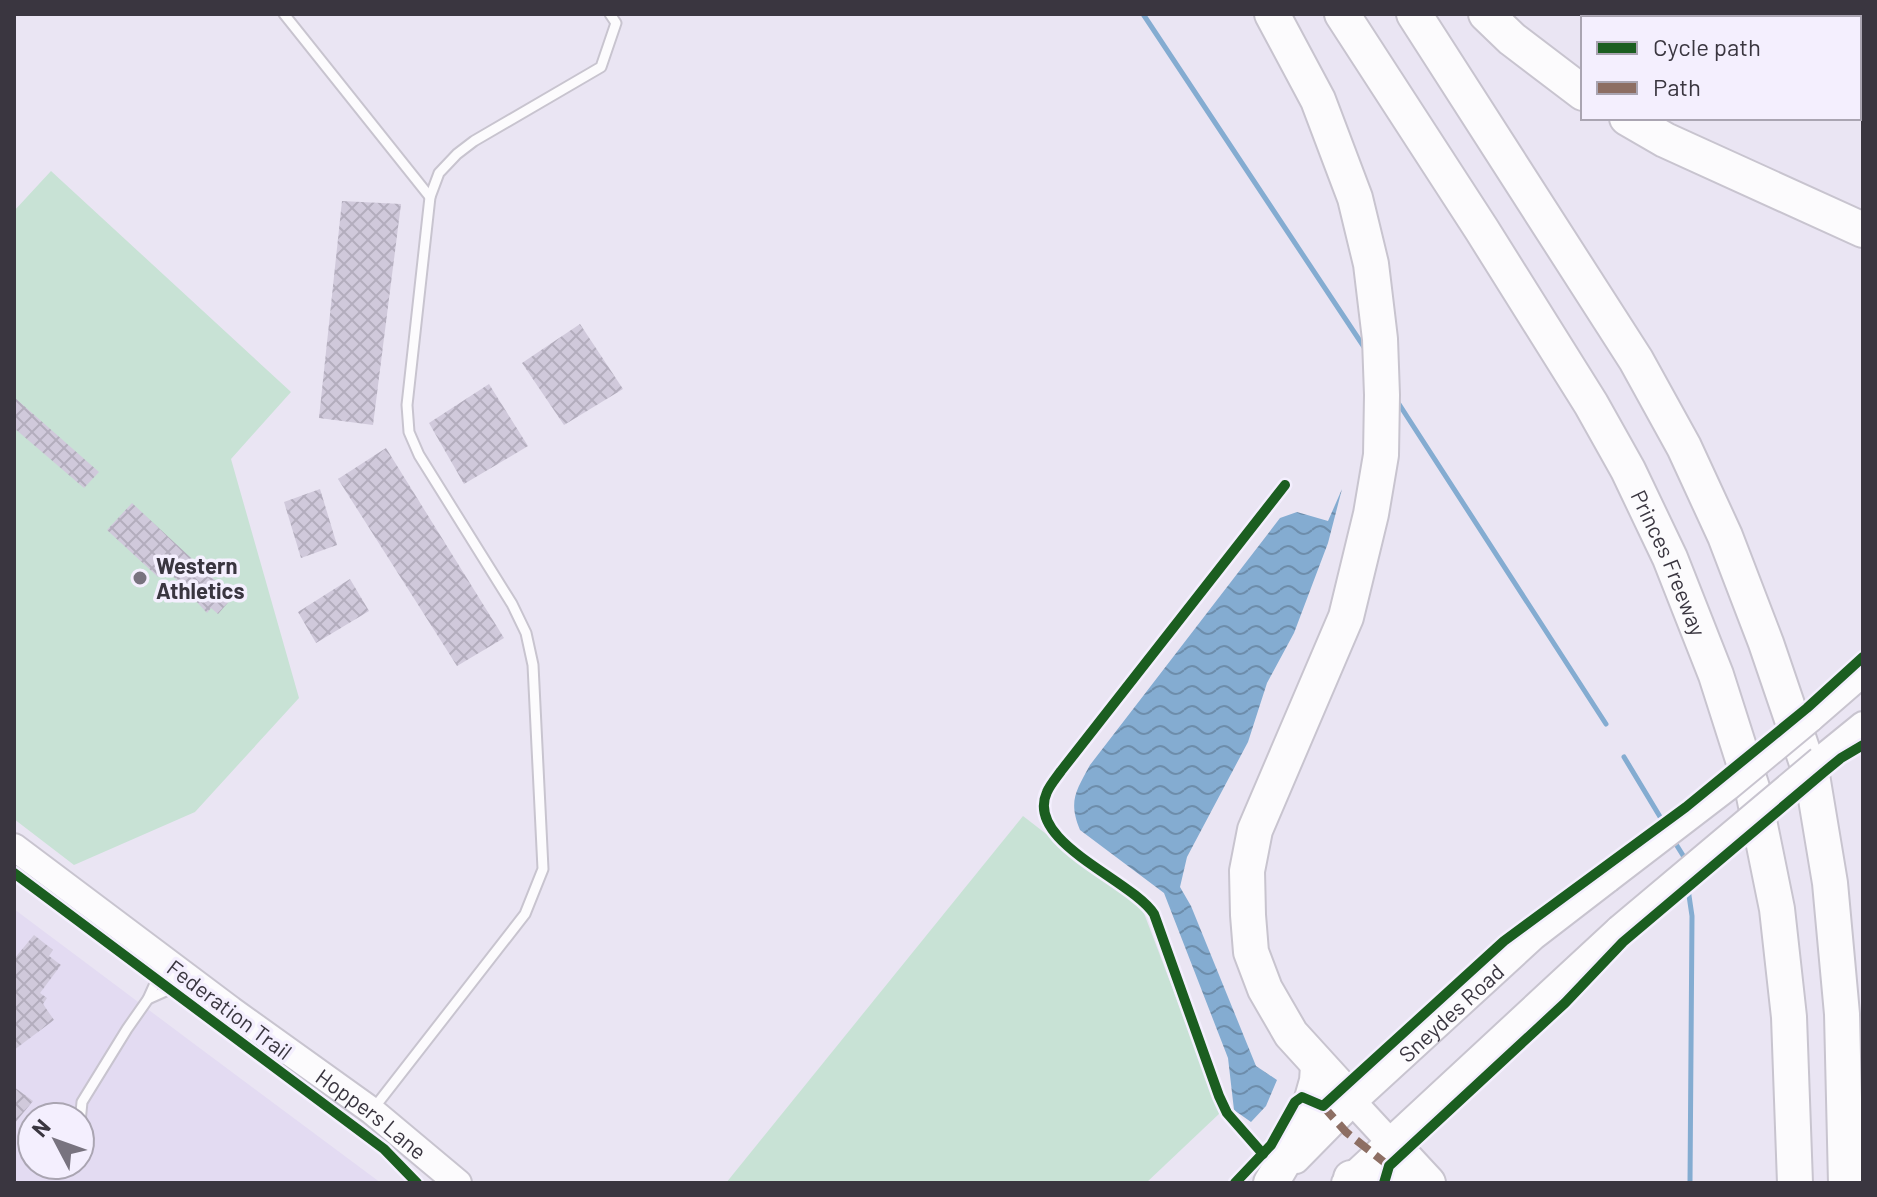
<svg xmlns="http://www.w3.org/2000/svg" width="1877" height="1197" viewBox="0 0 1877 1197" font-family="Barlow,sans-serif">
  <defs>
    <pattern id="water-waves" width="16" height="10" patternUnits="userSpaceOnUse" patternTransform="scale(2)"><rect width="16" height="10" fill="#84acd1"/><path d="M0 5q4-4 8 0t8 0" fill="none" stroke="#6d8dab"/></pattern>
    <pattern id="building-cross-hatch" width="8" height="8" patternUnits="userSpaceOnUse" patternTransform="scale(2)"><rect width="8" height="8" fill="#d0c9db"/><path d="M0 0l8 8M0 8l8-8" fill="none" stroke="#b3adbd"/></pattern>
  </defs>
  <rect width="100%" height="100%" fill="#eae5f3"/>
  <path fill="#e3dbf2" fill-rule="evenodd" d="M14,909L197,1046L381,1183H14ZM32,1117H80V1165H32Z"/>
  <g fill="#c8e2d5">
    <path d="M51,171L291,392L231,459L299,698L195,812L74,865L14,819V211Z"/>
    <path d="M1023,816L1142,908L1220,1113L1146,1183H726Z"/>
  </g>
  <path fill="url(#water-waves)" d="M1342,489L1328,543L1294,633L1267,683L1248,742L1187,857L1180,887L1191,906L1256,1066L1277,1080L1266,1106L1251,1122L1234,1110L1228,1058L1164,893L1080,830C1068,801 1076,791 1090,765L1280,518L1297,512L1328,521Z"/>
  <g fill="none" stroke-linecap="round" stroke-linejoin="round">
    <g stroke="#84acd1" stroke-width="5">
      <path d="M1143,14L1366,350"/>
      <path d="M1397,401L1606,724"/>
      <path d="M1624,757L1665,825"/>
      <path d="M1674,841L1684,857L1685,864"/>
      <path d="M1687,882L1692,916L1690,1183"/>
    </g>
  </g>
  <g fill="url(#building-cross-hatch)">
    <path d="M342,201L401,204L373,425L319,418Z"/>
    <path d="M580,324L623,389L564,425L522,363Z"/>
    <path d="M489,384L528,446L464,484L429,423Z"/>
    <path d="M14,397L99,472L84,488L14,428Z"/>
    <path d="M386,448L504,638L457,666L338,479Z"/>
    <path d="M320,489L337,545L301,558L284,502Z"/>
    <path d="M132,503L233,597L218,614L211,608L207,613L195,600L197,598L166,570L158,577L107,530Z"/>
    <path d="M350,579L369,611L316,643L298,612Z"/>
    <path d="M34,935L53,950L49,956L61,965L40,993L47,998L43,1004L54,1020L14,1050V959Z"/>
    <path d="M14,1087L33,1101L14,1124Z"/>
  </g>
  <g fill="none" stroke-linecap="round" stroke-linejoin="round">
    <defs>
      <g id="lane">
        <path d="M284,14L430,197"/>
        <path d="M148,999L177,986L189,990"/>
        <path d="M374,1108L525,914L543,869L533,665L526,633L512,604L419,455L409,432L407,405L430,197L439,173L457,154L474,141L601,67L616,23L610,14"/>
        <path d="M80,1122L82,1102L127,1029L148,999L157,979L158,967L155,960"/>
      </g>
      <g id="secondary">
        <path d="M1810,719L1863,673"/>
        <path d="M1820,760L1863,725"/>
        <path id="s1" d="M14,847L231,1010L372,1111L458,1183"/>
        <path d="M1353,1102L1390,1142"/>
        <path id="s2" d="M1296,1160L1353,1102L1534,936L1608,879"/>
        <path d="M1345,1183L1619,929"/>
      </g>
      <g id="highway">
        <path d="M1272,14L1318,100L1355,198L1371,264L1380,339L1382,395L1381,455L1371,514L1346,617L1255,830L1247,871L1248,915L1251,952L1265,989L1291,1034L1353,1102"/>
        <path id="s3" d="M1342,14L1482,230L1591,404L1628,470L1670,558L1716,675L1753,791L1777,909L1789,1017L1795,1183"/>
        <path d="M1414,14L1636,360L1684,447L1725,536L1766,643L1813,781L1830,883L1842,1014L1846,1183"/>
        <path d="M1486,14L1512,39L1583,93"/>
        <path d="M1627,118L1665,140L1863,230"/>
        <path d="M1390,1142L1428,1183"/>
        <path d="M1351,1178L1365,1177L1388,1183"/>
        <path d="M1271,1183L1284,1161L1300,1141L1317,1081L1318,1066"/>
      </g>
    </defs>
    <use href="#lane" stroke="#c8c4cf" stroke-width="13"/>
    <use href="#secondary" stroke="#c8c4cf" stroke-width="30"/>
    <use href="#highway" stroke="#c8c4cf" stroke-width="38"/>
    <use href="#lane" stroke="#fcfbfd" stroke-width="9"/>
    <use href="#secondary" stroke="#fcfbfd" stroke-width="26"/>
    <use href="#highway" stroke="#fcfbfd" stroke-width="34"/>
    <defs>
      <g id="secondary-bridge">
        <path d="M1608,879L1728,787L1810,719"/>
        <path d="M1619,929L1820,760"/>
      </g>
    </defs>
    <use href="#secondary-bridge" stroke="#c8c4cf" stroke-width="30" stroke-linecap="butt"/>
    <use href="#secondary-bridge" stroke="#fcfbfd" stroke-width="26"/>
    <path stroke="#8d6e63" stroke-width="8" stroke-dasharray="16 8" stroke-linecap="butt" d="M1323,1106L1346,1132L1389,1166"/>
    <defs>
      <g id="cycleway">
        <path d="M14,873L384,1149L417,1183"/>
        <path d="M1263,1154L1227,1113L1219,1096L1154,914C1131,879 1024,842 1047,792C1050,785 1056,778 1061,771L1285,485"/>
        <path d="M1235,1183L1271,1145L1295,1102L1302,1097L1323,1106L1504,941L1686,807L1807,708L1863,657"/>
        <path d="M1384,1183L1389,1166L1565,1003L1623,942L1824,772L1841,758L1863,745"/>
      </g>
    </defs>
    <use href="#cycleway" stroke="#f4effe" stroke-width="15"/>
    <use href="#cycleway" stroke="#1b5e20" stroke-width="10"/>
  </g>
  <circle fill="#78737f" stroke="#f4effe" stroke-width="3" cx="140" cy="578" r="8"/>
  <g text-anchor="middle" dominant-baseline="central" stroke-width="7" stroke-linejoin="round" paint-order="stroke">
    <g font-size="22" fill="#3a3640" stroke="#f4effe">
      <text stroke="none"><textPath href="#s3" startOffset="640">Princes Freeway</textPath></text>
      <text transform="translate(230 1009) rotate(37)">Federation Trail</text>
      <text stroke="none"><textPath href="#s2" startOffset="214">Sneydes Road</textPath></text>
      <text stroke="none"><textPath href="#s1" startOffset="446">Hoppers Lane</textPath></text>
    </g>
    <g font-size="22" font-weight="bold" fill="#3a3640" stroke="#f4effe" text-anchor="start">
      <text x="156" y="565">Western<tspan x="156" dy="25">Athletics</tspan></text>
    </g>
  </g>
  <rect width="1877" height="1197" fill="none" stroke="#3a3640" stroke-width="32"/>
  <rect x="1581" y="16" width="280" height="104" fill="#f4effe" stroke="#aaa5b2" stroke-width="2"/>
  <rect x="1597" y="42" width="40" height="12" fill="#1b5e20" stroke="#aaa5b2" stroke-width="2"/>
  <text x="1653" y="56" font-size="24" fill="#3a3640">Cycle path</text>
  <rect x="1597" y="82" width="40" height="12" fill="#8d6e63" stroke="#aaa5b2" stroke-width="2"/>
  <text x="1653" y="96" font-size="24" fill="#3a3640">Path</text>
  <g transform="translate(56 1141) rotate(311)"><circle r="38" fill="#f4effe" stroke="#aaa5b2" stroke-width="2"/>
  <path d="M0-6L14 30L0 20L-14 30Z" fill="#78737f"/>
  <text y="-12" font-size="22" font-weight="bold" text-anchor="middle" fill="#3a3640">N</text>
  </g>
</svg>
